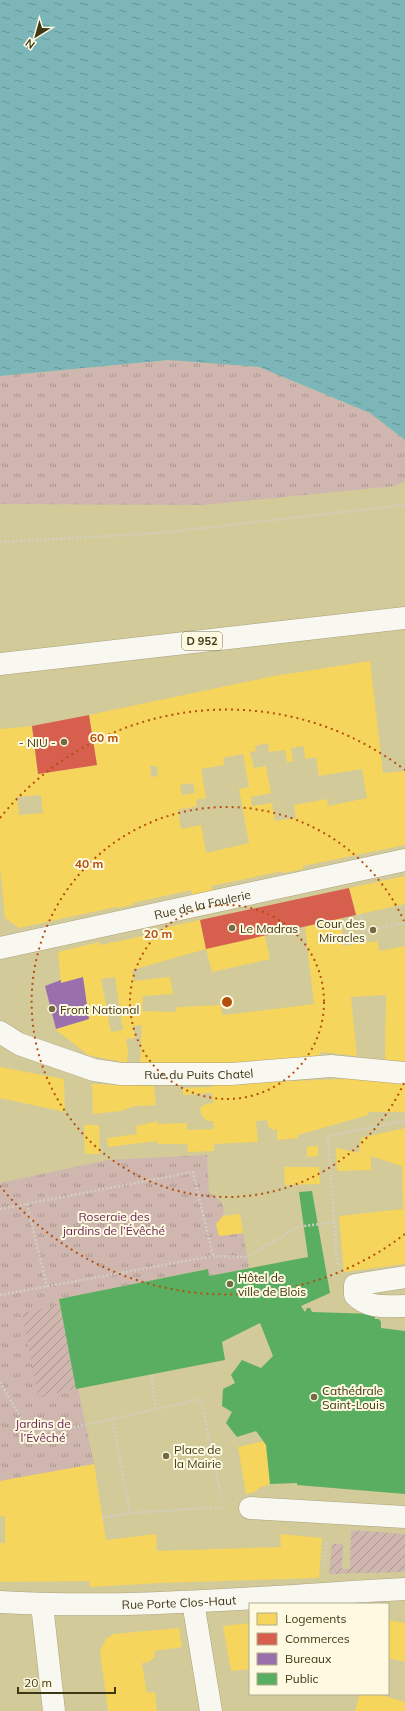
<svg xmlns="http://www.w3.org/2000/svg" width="405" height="1711" viewBox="0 0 405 1711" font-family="Mulish,sans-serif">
  <defs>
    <pattern id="grass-tufts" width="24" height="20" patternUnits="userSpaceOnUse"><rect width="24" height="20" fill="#cfb6ae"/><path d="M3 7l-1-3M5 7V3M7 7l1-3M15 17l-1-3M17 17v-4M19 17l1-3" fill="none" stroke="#a9958c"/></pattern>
    <pattern id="garden-furrows" width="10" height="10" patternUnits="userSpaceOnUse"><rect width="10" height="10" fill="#cfb6ae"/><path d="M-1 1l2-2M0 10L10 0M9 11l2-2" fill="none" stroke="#a9958c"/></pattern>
    <pattern id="water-ripples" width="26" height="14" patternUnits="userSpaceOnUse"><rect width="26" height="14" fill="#7cb6b8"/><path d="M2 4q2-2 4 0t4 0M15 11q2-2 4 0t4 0" fill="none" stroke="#679594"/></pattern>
  </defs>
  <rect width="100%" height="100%" fill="#d3ca9a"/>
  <g fill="url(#grass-tufts)">
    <path d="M169,360L259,367L370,413L405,440V481L395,486L203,505L0,504V376Z"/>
    <path d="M207,1155L209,1193C225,1201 229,1211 216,1225L219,1236L243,1233L249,1268L209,1276L207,1269L59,1299L94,1464L0,1481V1183L108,1160Z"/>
  </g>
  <g fill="url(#garden-furrows)">
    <path d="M60,1305L76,1389L38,1397L22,1313Z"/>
    <path d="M351,1530L405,1534V1572L329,1574L332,1544H343L342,1569H350Z"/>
  </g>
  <path fill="url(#water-ripples)" d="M0,0H405V440L370,413L259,367L169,360L0,376Z"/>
  <g fill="#f6d55c" fill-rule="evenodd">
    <path d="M370,661L383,773L405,771V845L303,866V869L284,873L283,871L211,886L213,891L192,895L191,890L133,903V905L117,908L116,907L19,928L5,918L0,867V729L32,726L38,774L97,765L89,715L274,676ZM268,743L269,752L285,750L287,762H293L291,748L304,746L305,759L316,757L319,776L362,769L367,798L328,806L327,799L294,805L296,818L275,821L272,803L252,806L251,797L271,793L266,766L254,768L250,752L256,751L255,746ZM243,754L249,787L239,789L249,843L206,853L201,825L181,829L178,810L197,806L196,800L206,798L201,769L224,765L223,758ZM150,766H157L158,776L151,777ZM193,783L195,793L182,795L180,785ZM41,795L43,813L19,815L17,797Z"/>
    <path d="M405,876V904L356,915L349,888Z"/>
    <path d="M341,918L343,946L377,941L380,951L405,946V1062L385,1060L386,995L351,997L357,1056L321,1052L319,1057L227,1063L140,1065L142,1025L133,1026L135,1038L126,1039L128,1050L127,1063L88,1055L55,1029L89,1019L83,977L61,983L58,952L99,942V945L125,940L163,931V928L200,920L206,949L132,970L134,981L170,977L173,994L143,996L142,1011L176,1012V1008L178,1007L221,1005L222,1015L249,1012L314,1004L305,927ZM115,977L123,1030L111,1032L101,979Z"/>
    <path d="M265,935L270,959L212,972L206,949Z"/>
    <path d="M0,1067L64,1079L65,1112L0,1098Z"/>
    <path d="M369,1078L405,1084V1112H368V1115L298,1135V1138L277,1140V1129L273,1130L268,1126L267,1120L256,1121L258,1142L214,1144V1151L188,1152L187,1144H158L157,1141L108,1147L107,1138L137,1134L136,1126L158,1121V1124L187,1123V1130L214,1129L213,1121H207L202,1116L200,1108L206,1104L213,1103L212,1093L183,1095V1088L212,1087V1084Z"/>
    <path d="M92,1084L154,1086L156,1105L135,1106L121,1111L93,1114Z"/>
    <path d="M84,1125H99L100,1154H85Z"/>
    <path d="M405,1128V1264L344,1272L339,1216L403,1209L402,1166L371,1156V1170L337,1171L336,1148L359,1153L361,1138Z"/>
    <path d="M318,1146V1156L307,1157V1147Z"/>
    <path d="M284,1167H319L320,1184L285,1185Z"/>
    <path d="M240,1214L243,1233L219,1236L216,1224L223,1216Z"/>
    <path d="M264,1441L266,1445L270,1484L259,1488L255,1492L246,1494L238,1447Z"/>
    <path d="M94,1464L106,1540L156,1534L157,1551L281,1547L280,1534L322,1538L319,1578L160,1583L90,1587L89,1581L0,1582V1543H5V1516L0,1517V1481Z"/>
    <path d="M388,1620L405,1623V1662L388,1658Z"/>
    <path d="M250,1623V1669L231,1671L223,1626Z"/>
    <path d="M179,1628L182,1647L154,1651L155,1657L149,1662L142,1663L147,1693L155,1692L157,1711H108L100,1651L106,1639L113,1634Z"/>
    <path d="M360,1694H379L405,1702V1711H355Z"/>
  </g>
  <g fill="#d6604d">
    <path d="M89,715L97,765L38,774L32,726Z"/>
    <path d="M349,888L356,915L206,949L200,920Z"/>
  </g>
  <path fill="#9970ab" d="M83,977L89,1019L56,1029L45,986L61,980V983Z"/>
  <path fill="#5aae61" d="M312,1191L330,1293L301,1306L305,1312L307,1308H310L312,1312L375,1314V1319H379L381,1322V1328L405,1331V1494L297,1485V1483L270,1484L266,1445L256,1431L237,1437L226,1423L232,1412L222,1406L223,1389L235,1383L231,1375L242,1360L261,1368L273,1356L260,1323L222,1342L225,1360L76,1389L59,1299L208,1269L209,1276L308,1257L299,1192Z"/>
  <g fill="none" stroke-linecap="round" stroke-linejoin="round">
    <defs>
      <g id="pedestrian">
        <path id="s1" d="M0,1032L19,1044L94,1070L121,1074H231L331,1066L405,1073"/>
        <path d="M405,1277L355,1285V1295C368,1309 387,1306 405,1306"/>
        <path d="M250,1508L405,1517"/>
      </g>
      <g id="minor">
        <path id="s2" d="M0,948L405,860"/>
        <path id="s3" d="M0,1602C135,1610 270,1596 405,1589"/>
        <path d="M193,1602L211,1711"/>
        <path d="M42,1605L54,1711"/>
      </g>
      <path id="primary" d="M0,664L405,618"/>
    </defs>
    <use href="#pedestrian" stroke="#a9a27b" stroke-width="23"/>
    <use href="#minor" stroke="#a9a27b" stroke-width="23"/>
    <use href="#primary" stroke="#a9a27b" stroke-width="23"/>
    <g stroke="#d3cfc0" stroke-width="2.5" stroke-dasharray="2 2" stroke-linecap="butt">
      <path d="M0,542L160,533L405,505"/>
      <path d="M360,914L364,931L405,923"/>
      <path d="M27,1204L47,1287"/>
      <path d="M0,1209L193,1172L213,1256"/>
      <path d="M337,1264L328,1136L405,1121"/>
      <path d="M0,1295L213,1256L247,1257L298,1227L334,1222"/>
      <path d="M151,1375L156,1410"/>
      <path d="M0,1382L30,1434L85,1425L201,1399L222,1501"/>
      <path d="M112,1419L130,1513L223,1507"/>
      <path d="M102,1518L130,1513"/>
      <path d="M324,1565L327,1540"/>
    </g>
    <use href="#pedestrian" stroke="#f8f7f0" stroke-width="22"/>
    <use href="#minor" stroke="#f8f7f0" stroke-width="22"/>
    <use href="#primary" stroke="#f8f7f0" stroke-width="22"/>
  </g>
  <g fill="none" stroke="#b54f0e" stroke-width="2" stroke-dasharray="2 4">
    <circle cx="227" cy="1002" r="97"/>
    <path d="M404 1083A195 195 0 1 1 404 921"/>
    <path d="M405 1234A292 292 0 0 1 0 1186M0 818A292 292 0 0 1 405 770"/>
  </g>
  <g fill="#736b43" stroke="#fefae1" stroke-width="1.5">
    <circle cx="64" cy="742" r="4"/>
    <circle cx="232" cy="928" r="4"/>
    <circle cx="373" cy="930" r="4"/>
    <circle cx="52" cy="1009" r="4"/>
    <circle cx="230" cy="1284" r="4"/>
    <circle cx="314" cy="1397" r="4"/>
    <circle cx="166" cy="1456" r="4"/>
  </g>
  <g text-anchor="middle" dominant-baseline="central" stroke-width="4" stroke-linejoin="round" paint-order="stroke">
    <rect fill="#fefae1" stroke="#787252" stroke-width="1" x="182" y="632" width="40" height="18" rx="3"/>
    <g font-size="11" font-weight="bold" fill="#3f3814">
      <text x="202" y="641">D 952</text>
    </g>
    <g font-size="12" fill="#3f3814" stroke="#fefae1" text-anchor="start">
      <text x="56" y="742" text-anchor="end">‑ NIU ‑</text>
      <text x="365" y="923" text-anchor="end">Cour des<tspan x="365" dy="14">Miracles</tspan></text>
      <text x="240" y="928">Le Madras</text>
      <text x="60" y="1009">Front National</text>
      <text x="238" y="1277">Hôtel de<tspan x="238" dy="14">ville de Blois</tspan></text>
      <text x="322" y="1390">Cathédrale<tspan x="322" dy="14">Saint-Louis</tspan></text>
      <text x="174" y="1449">Place de<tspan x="174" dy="14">la Mairie</tspan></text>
    </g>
    <g font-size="12" fill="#3f3814" stroke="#fefae1">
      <text stroke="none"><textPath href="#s2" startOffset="207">Rue de la Foulerie</textPath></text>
      <text stroke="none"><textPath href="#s1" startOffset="207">Rue du Puits Chatel</textPath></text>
      <text stroke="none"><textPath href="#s3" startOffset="179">Rue Porte Clos-Haut</textPath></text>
    </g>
    <g font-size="12" fill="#6d275c" stroke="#fefae1">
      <text x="114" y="1216">Roseraie des<tspan x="114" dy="14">jardins de l’Évêché</tspan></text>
      <text x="43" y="1423">Jardins de<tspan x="43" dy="14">l’Évêché</tspan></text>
    </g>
  </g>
  <circle cx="227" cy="1002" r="6" fill="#b54f0e" stroke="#fefae1" stroke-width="2"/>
  <g font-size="12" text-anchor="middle" font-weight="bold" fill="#b54f0e" stroke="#fefae1" stroke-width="4" stroke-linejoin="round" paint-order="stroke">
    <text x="104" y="742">60 m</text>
    <text x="89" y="868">40 m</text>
    <text x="158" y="938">20 m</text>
  </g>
  <rect x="249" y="1603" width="140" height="92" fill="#fefae1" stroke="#b2ac8f"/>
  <rect x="257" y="1613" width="20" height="12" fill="#f6d55c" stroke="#b2ac8f"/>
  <text x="285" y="1623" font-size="12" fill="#3f3814">Logements</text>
  <rect x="257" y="1633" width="20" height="12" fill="#d6604d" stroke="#b2ac8f"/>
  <text x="285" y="1643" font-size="12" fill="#3f3814">Commerces</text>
  <rect x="257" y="1653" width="20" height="12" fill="#9970ab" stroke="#b2ac8f"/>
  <text x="285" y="1663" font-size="12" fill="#3f3814">Bureaux</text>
  <rect x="257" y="1673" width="20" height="12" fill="#5aae61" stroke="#b2ac8f"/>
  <text x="285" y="1683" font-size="12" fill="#3f3814">Public</text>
  <g transform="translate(36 36) rotate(217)" stroke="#fefae1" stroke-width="3" paint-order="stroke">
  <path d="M0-3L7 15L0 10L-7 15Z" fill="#3f3814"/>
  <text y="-6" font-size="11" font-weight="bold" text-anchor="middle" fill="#3f3814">N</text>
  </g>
  <path d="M18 1687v6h97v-6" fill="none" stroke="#3f3814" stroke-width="2"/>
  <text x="24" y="1687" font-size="12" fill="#3f3814" stroke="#fefae1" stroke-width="3" paint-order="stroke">20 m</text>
</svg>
